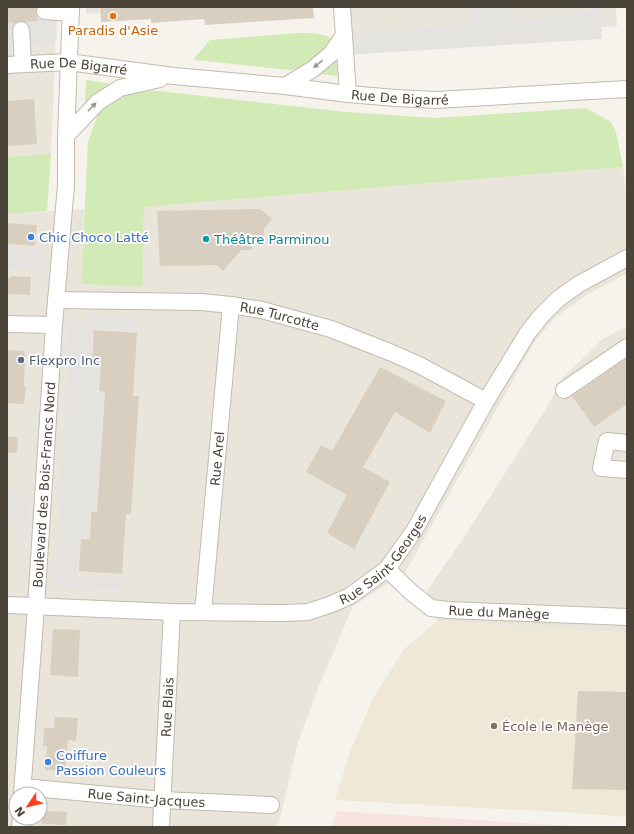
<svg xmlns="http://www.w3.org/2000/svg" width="634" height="834" viewBox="0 0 634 834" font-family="'DejaVu Sans',sans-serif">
  <rect width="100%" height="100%" fill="#f6f3ec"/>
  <g fill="#eae5da" fill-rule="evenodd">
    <path d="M7,7H57L51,154L7,157Z"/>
    <path d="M348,7H616L617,26L350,47Z"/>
    <path d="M623,167L627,201V273L585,296L555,318L535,341L405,573L353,606L319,686L298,742L278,827H7V214L84,209L81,284L141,287L144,207ZM16,794H40V818H16Z"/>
    <path d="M627,326V633L437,621L427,591L470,528L547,407L563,378L601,340Z"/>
  </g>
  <path fill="#efe8d6" d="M437,621L627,633V817L577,813L335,800L350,752L372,700L404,649Z"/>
  <path fill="#f6e3e0" d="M336,811L573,826L332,827Z"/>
  <g fill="#d2eab5">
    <path d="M297,33C309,33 321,33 332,38L328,51L305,68L289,70L195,60L194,59L210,40Z"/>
    <path d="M336,60L338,76L319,74Z"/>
    <path d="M86,80L112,84L98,92L85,103Z"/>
    <path d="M142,91H158L346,112L435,118L585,108L610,121L616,132L623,167L144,207L142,287L81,284L88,142L98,114L106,107L116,99L125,95Z"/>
    <path d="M51,154L47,211L7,214V157Z"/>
  </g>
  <g fill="#e5e3e0">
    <path d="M37,7H56L57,39L49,44L7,48V23L38,21Z"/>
    <path d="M86,7H99V13L86,14Z"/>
    <path d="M472,7H512V16L519,20L601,9L602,39L345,55L344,35L473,22Z"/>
    <path d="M7,246L43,249L41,271L7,269Z"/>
    <path d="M86,316L138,318L137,331L92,328L90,364L99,365L98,393H104L96,510H89L88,538H78L77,576L121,577V589L62,590L55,578L70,321L86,320Z"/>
    <path d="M7,491L28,492L25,543L15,542L16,523L7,522Z"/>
  </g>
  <g fill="#d8cfc1">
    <path d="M7,7H37L36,11L38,21L26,22L20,21L15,23H7Z"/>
    <path d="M100,7H313L314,18L205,25L204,19L151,23V19L101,22Z"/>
    <path d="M34,99L37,144L7,146V101Z"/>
    <path d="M260,209L272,219L264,229V237L250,238L252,250H241L223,271L217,265L160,266L157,211Z"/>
    <path d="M7,223L37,225L35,246L7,244Z"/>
    <path d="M11,276L31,277L30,295L7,294V278H10Z"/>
    <path d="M94,330L137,333L133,396H139L131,514H126L122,574L79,571L81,539H90L91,512H97L105,392L99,391L101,364L92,363Z"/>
    <path d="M7,350L25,351L24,387H26L24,404L7,403Z"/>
    <path d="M627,358V404L594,427L572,396Z"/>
    <path d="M380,367L446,401L430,433L395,412L363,467L390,482L354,549L327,533L347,495L306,472L321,445L332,451Z"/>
    <path d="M7,437H18L17,453H7Z"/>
    <path d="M53,629L80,630L78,677L50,675Z"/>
    <path d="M578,691L627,692V790L572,789Z"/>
    <path d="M55,717L78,718L76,741L68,740L65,771L45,770L47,746H43L44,728H54Z"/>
    <path d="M43,811L67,812L66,825L42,824Z"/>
  </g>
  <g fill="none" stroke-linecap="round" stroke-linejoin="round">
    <defs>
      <g id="minor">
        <path d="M342,7L348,94"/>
        <path d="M45,11L71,13"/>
        <path d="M21,30L23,64"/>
        <path id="s1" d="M7,65L68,62L174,76L285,86L348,94L396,98L436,100L627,89"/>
        <path d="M285,86L313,69L332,53L344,35"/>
        <path d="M66,136L98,102L120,88L160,79"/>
        <path id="s2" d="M56,300L201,302L231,305L262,310L331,329L392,353L419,365L486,401"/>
        <path d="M7,324L54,325"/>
        <path d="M564,390L627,347"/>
        <path d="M627,443L607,441L601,468L627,470"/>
        <path id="s3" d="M387,569L411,592L431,608L448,610L627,617"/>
        <path id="s4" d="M7,605L172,612L284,613L308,612L332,604L350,596L387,569L414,531L486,401L527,334L541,316L558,299L579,284L627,258"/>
        <path id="s5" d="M203,612L231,305"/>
        <path id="s6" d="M23,787L162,800L271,805"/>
        <path id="s7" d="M22,794L36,607L54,325L66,185V136L71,7"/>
        <path d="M20,827L21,818"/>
        <path id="s8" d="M161,827L172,612"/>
      </g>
    </defs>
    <use href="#minor" stroke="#c2bbae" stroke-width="18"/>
    <use href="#minor" stroke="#fff" stroke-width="16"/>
  </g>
  <defs><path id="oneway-solid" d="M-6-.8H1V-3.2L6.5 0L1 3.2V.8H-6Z"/></defs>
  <g fill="#9c9892">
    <use href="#oneway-solid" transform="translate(318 64) rotate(140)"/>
    <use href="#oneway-solid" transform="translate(92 107) rotate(-46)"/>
  </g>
  <circle fill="#e8710a" stroke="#fff" stroke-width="1.5" cx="113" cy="16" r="4"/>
  <g fill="#3f7fe0" stroke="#fff" stroke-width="1.5">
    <circle cx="31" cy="237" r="4"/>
    <circle cx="48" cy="762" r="4"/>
  </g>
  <circle fill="#0f9aa8" stroke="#fff" stroke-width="1.5" cx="206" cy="239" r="4"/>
  <circle fill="#5c6f8a" stroke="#fff" stroke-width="1.5" cx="21" cy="360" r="4"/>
  <circle fill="#8d6e63" stroke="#fff" stroke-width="1.5" cx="494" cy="726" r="4"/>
  <g text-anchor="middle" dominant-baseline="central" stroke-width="3.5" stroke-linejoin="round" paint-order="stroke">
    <g font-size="13" fill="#c56008" stroke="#fff">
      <text x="113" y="30">Paradis d'Asie</text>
    </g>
    <g font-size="13" fill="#4b4439" stroke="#fff">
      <text stroke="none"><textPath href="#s1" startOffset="72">Rue De Bigarré</textPath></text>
      <text stroke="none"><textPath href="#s1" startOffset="395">Rue De Bigarré</textPath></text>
      <text stroke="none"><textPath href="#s2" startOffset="225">Rue Turcotte</textPath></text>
      <text stroke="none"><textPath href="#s5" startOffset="154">Rue Arel</textPath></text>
      <text stroke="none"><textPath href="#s7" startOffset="310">Boulevard des Bois-Francs Nord</textPath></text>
      <text stroke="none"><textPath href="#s4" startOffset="396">Rue Saint-Georges</textPath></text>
      <text stroke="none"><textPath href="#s3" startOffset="127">Rue du Manège</textPath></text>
      <text stroke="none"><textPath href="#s8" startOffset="120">Rue Blais</textPath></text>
      <text stroke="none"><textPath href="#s6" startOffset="124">Rue Saint-Jacques</textPath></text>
    </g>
    <g font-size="13" fill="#366cbe" stroke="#fff" text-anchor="start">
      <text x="39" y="237">Chic Choco Latté</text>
      <text x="56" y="755">Coiffure<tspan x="56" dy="15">Passion Couleurs</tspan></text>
    </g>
    <g font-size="13" fill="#0d838f" stroke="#fff" text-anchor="start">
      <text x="214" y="239">Théâtre Parminou</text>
    </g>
    <g font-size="13" fill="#4e5e75" stroke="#fff" text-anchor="start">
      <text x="29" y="360">Flexpro Inc</text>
    </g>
    <g font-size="13" fill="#785e54" stroke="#fff" text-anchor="start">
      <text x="502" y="726">École le Manège</text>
    </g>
  </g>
  <rect width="634" height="834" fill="none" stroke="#4b4439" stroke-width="16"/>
  <g transform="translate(28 806) rotate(235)"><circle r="19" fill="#ffffff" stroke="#b7b4b0"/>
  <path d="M0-3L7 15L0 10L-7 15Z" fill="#fc3f1d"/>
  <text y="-6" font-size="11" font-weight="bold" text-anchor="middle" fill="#4b4439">N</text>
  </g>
</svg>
